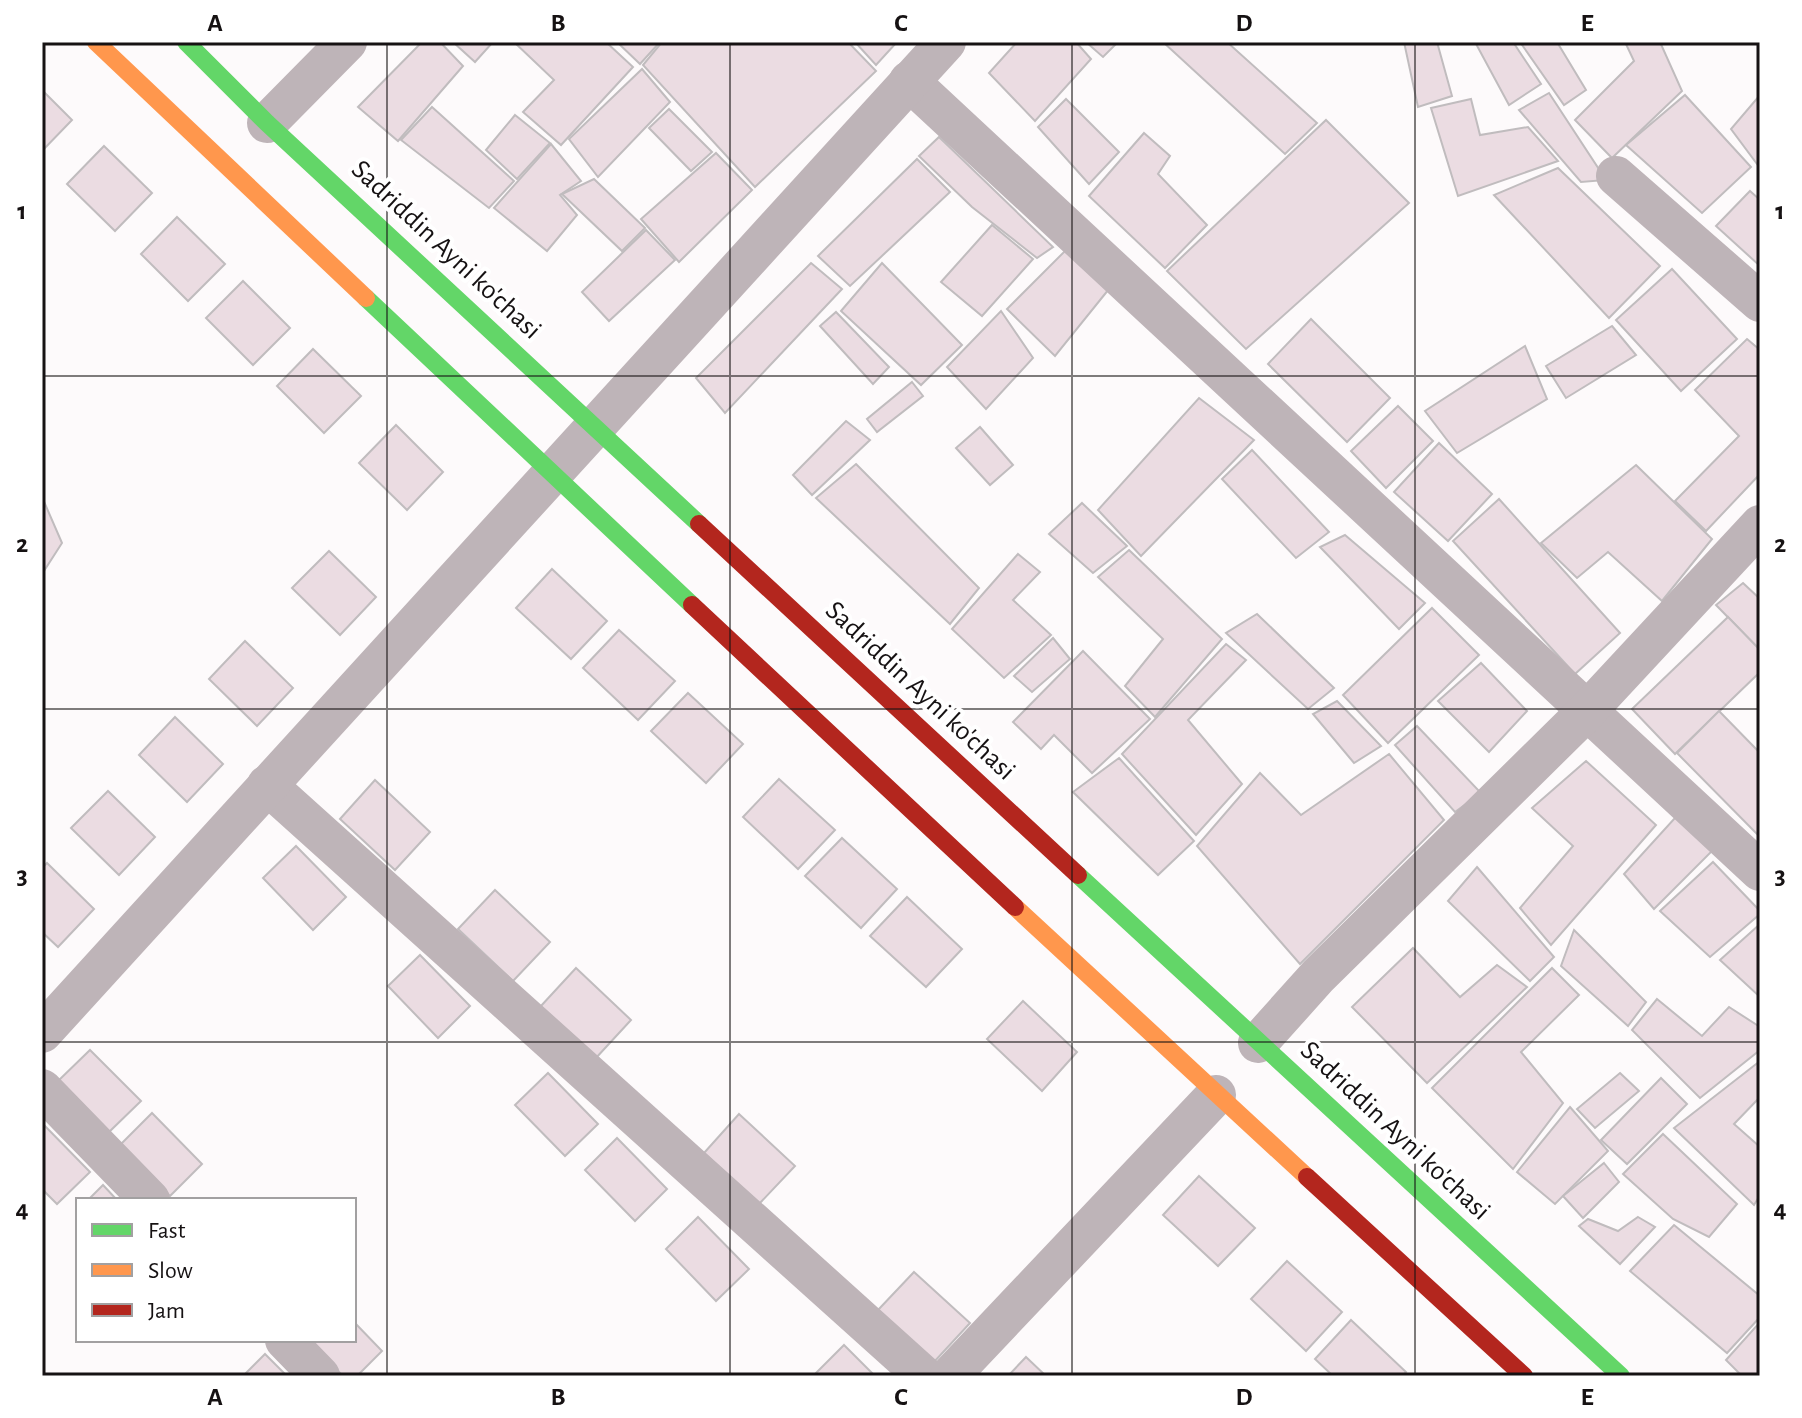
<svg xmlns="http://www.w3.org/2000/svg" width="1802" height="1418" viewBox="0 0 1802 1418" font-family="'Alegreya Sans',sans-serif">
  <rect width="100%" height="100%" fill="#fdfafb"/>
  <g fill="#ebdce2" stroke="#c0bcbe" stroke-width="2">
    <path d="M422,42H440L463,66L398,141L358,107Z"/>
    <path d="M453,42H493L475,62Z"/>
    <path d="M514,42H606L633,67L561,145L523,112L554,80Z"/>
    <path d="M617,42H660L640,64Z"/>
    <path d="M662,42H848L876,71L755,187L643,65Z"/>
    <path d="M855,42H897L876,65Z"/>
    <path d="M1017,42H1076L1091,59L1035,121L989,73Z"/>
    <path d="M1086,42H1118L1103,57Z"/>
    <path d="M1163,42H1227L1317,123L1285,154Z"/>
    <path d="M1404,42H1437L1452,96L1418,107Z"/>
    <path d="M1475,42H1513L1541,84L1509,105Z"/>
    <path d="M1520,42H1557L1586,90L1564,105Z"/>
    <path d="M1625,42H1660L1682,91L1612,158L1575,120L1634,61Z"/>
    <path d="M642,69L670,102L598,177L569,139Z"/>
    <path d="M42,90L72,120L42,151Z"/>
    <path d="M1549,93L1606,180L1581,182L1519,110Z"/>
    <path d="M1685,95L1751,167L1702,213L1626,145Z"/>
    <path d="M1760,95V168L1731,129Z"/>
    <path d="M1066,99L1119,152L1089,184L1038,127Z"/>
    <path d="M1471,99L1480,135L1528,127L1558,161L1458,196L1431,108Z"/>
    <path d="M432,107L514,181L489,208L401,140Z"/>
    <path d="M669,109L712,152L691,171L649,128Z"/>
    <path d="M515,115L550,143L517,179L486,150Z"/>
    <path d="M1326,120L1409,203L1246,349L1167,271Z"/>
    <path d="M1144,133L1170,156L1158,174L1207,225L1165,268L1089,196Z"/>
    <path d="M939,137L1053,247L1037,258L972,207L919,156Z"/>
    <path d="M551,144L581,181L560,195L577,215L547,251L494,208Z"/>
    <path d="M104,146L152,193L115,231L67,184Z"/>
    <path d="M716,153L752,190L679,262L641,219Z"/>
    <path d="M917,159L950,192L850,286L818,256Z"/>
    <path d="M1558,168L1660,266L1609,318L1494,195Z"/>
    <path d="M594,179L645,228L622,251L562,194Z"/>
    <path d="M1750,191L1760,200V266L1716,226Z"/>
    <path d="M177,217L225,264L188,301L141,254Z"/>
    <path d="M992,225L1033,259L982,316L941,282Z"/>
    <path d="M646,230L675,260L609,321L582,292Z"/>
    <path d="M1070,246L1113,284L1055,356L1007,309Z"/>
    <path d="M811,263L842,289L725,413L696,378Z"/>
    <path d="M882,263L962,345L921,385L841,311Z"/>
    <path d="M1672,269L1737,339L1681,391L1616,320Z"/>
    <path d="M243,281L290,328L253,365L206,318Z"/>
    <path d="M1001,311L1033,358L986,409L947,367Z"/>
    <path d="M836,312L889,367L873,384L820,326Z"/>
    <path d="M1311,319L1390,398L1347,442L1268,364Z"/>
    <path d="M1612,326L1636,355L1566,398L1546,366Z"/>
    <path d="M1747,339L1760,350V474L1706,531L1675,501L1739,436L1695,390Z"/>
    <path d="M1525,346L1547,399L1457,453L1425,411Z"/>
    <path d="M313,349L361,396L324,433L277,386Z"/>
    <path d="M912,382L923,396L877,432L867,419Z"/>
    <path d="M1199,398L1254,440L1141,556L1098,510Z"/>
    <path d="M1398,406L1433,441L1386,488L1351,451Z"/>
    <path d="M846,421L870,440L812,495L793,475Z"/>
    <path d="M396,425L443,472L407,510L359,463Z"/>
    <path d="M980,427L1013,465L990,485L956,448Z"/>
    <path d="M1439,443L1492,494L1448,541L1394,492Z"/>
    <path d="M1252,450L1329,532L1296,558L1222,479Z"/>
    <path d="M856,464L979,588L950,624L816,498Z"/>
    <path d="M1636,465L1712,539L1662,601L1608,552L1577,578L1541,543Z"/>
    <path d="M42,497L62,543L42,574Z"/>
    <path d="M1499,499L1620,633L1575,674L1453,541Z"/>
    <path d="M1082,503L1127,546L1093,573L1049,534Z"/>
    <path d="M1345,535L1425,603L1399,629L1320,547Z"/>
    <path d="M1129,550L1222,639L1155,717L1125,686L1163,639L1098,577Z"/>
    <path d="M329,551L376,597L340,635L292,588Z"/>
    <path d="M1018,554L1040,572L1013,600L1051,635L1004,678L952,629Z"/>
    <path d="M552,569L607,621L571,659L516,608Z"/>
    <path d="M1743,583L1760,599V650L1716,605Z"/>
    <path d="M1432,608L1479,655L1388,743L1343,695Z"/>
    <path d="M1257,614L1334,688L1308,709L1226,633Z"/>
    <path d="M1728,617L1760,650V672L1675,754L1632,709Z"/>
    <path d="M619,630L675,681L638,720L583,668Z"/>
    <path d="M1053,638L1070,659L1032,692L1014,676Z"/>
    <path d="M245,641L293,688L257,726L209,679Z"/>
    <path d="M1226,644L1246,660L1188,720L1242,784L1196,835L1122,754Z"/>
    <path d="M1083,651L1150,719L1092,773L1054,735L1041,749L1013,722Z"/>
    <path d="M1481,663L1527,711L1489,752L1438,701Z"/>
    <path d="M688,693L743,744L706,783L651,731Z"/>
    <path d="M1337,701L1381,746L1354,763L1313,714Z"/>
    <path d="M1719,711L1760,753V837L1677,753Z"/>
    <path d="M175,717L223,764L187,802L139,755Z"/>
    <path d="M1417,726L1481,793L1455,812L1395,745Z"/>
    <path d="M1389,754L1444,820L1300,964L1197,846L1260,773L1301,815Z"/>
    <path d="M1119,758L1194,841L1158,875L1073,792Z"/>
    <path d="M1586,761L1656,825L1551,945L1520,908L1573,846L1532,808Z"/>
    <path d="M779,779L835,830L798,869L743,817Z"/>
    <path d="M375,780L430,832L395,870L340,819Z"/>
    <path d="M108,791L155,837L119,875L71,828Z"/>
    <path d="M1684,808L1715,848L1654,909L1624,874Z"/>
    <path d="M842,838L897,889L861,928L805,876Z"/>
    <path d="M296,846L346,897L313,930L263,878Z"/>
    <path d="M1713,862L1760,911V914L1710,957L1660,911Z"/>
    <path d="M47,863L94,909L58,947L42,932V868Z"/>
    <path d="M1477,867L1554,957L1530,981L1448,901Z"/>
    <path d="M495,890L550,942L513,981L458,929Z"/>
    <path d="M907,897L962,949L926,987L870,936Z"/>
    <path d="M1760,924V997L1720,960Z"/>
    <path d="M1574,930L1646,1002L1628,1026L1561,966Z"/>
    <path d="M1413,948L1460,997L1497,965L1527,987L1427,1083L1352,1007Z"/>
    <path d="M420,955L470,1006L438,1038L388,986Z"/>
    <path d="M576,968L631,1020L595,1059L540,1007Z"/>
    <path d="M1552,968L1579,995L1521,1052L1563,1103L1513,1169L1432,1088Z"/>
    <path d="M1657,999L1702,1036L1729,1007L1760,1027V1050L1700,1098L1632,1030Z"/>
    <path d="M1023,1001L1077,1052L1042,1091L987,1039Z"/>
    <path d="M90,1050L141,1101L108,1133L58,1081Z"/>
    <path d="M1760,1061V1097L1734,1124L1760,1147V1195L1754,1205L1674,1128Z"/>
    <path d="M548,1073L598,1124L565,1156L515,1105Z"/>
    <path d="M1620,1073L1639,1091L1595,1128L1577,1109Z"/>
    <path d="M1661,1078L1687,1104L1627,1164L1601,1140Z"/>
    <path d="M1570,1107L1608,1151L1555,1204L1517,1172Z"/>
    <path d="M152,1113L202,1164L170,1196L120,1145Z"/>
    <path d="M739,1114L795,1166L759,1204L704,1153Z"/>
    <path d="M42,1123L90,1172L57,1204L42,1189Z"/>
    <path d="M1663,1134L1737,1204L1709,1237L1673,1219L1623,1174Z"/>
    <path d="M617,1138L667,1189L635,1221L585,1170Z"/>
    <path d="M1604,1163L1619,1182L1583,1218L1563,1196Z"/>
    <path d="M1199,1176L1255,1228L1218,1266L1163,1215Z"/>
    <path d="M103,1185L117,1200H88Z"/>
    <path d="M698,1217L749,1269L716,1301L666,1249Z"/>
    <path d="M1638,1217L1655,1227L1620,1264L1579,1226L1588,1219L1618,1231Z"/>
    <path d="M1674,1225L1760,1296V1317L1727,1353L1630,1271Z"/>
    <path d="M1287,1261L1342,1312L1306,1351L1251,1299Z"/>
    <path d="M914,1272L970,1323L934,1362L878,1310Z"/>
    <path d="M1351,1320L1406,1372L1402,1376H1333L1315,1359Z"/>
    <path d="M354,1322L382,1351L357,1376H343L307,1340H354Z"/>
    <path d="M1760,1322V1376H1742L1726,1360Z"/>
    <path d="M844,1345L875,1376H813Z"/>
    <path d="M265,1354L287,1376H243Z"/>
    <path d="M1026,1357L1046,1376H1008Z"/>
  </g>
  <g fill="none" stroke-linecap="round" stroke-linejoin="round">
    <g stroke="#beb4b8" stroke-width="40">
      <path d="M909,81L1760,871"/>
      <path d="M267,123L347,42"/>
      <path d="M1616,176L1760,302"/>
      <path d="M267,785L924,1376"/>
      <path d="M42,1033L946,42"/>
      <path d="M1258,1043L1318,976L1588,710L1760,525"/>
      <path d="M42,1089L150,1200"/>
      <path d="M285,1340L320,1376"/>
      <path d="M950,1376L1216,1095"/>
    </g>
    <g stroke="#63d668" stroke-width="18">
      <path d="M186,42L267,123L699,524"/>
      <path d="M366,298L692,605"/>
      <path d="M1078,875L1621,1376"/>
    </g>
    <g stroke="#ff974d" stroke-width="18">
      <path d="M96,42L366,298"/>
      <path d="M1015,907L1307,1177"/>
    </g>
    <g stroke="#b3261e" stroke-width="18">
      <path d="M699,524L1078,875"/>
      <path d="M692,605L1015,907"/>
      <path d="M1307,1177L1524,1376"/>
    </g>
  </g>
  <path fill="none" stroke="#161213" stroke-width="2" stroke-opacity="0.55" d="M387,42V1376M730,42V1376M1072,42V1376M1415,42V1376M42,376H1760M42,709H1760M42,1042H1760"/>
  <g text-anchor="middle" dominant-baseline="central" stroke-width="8" stroke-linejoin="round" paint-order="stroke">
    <g font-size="28" fill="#161213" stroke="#fff">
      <text transform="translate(446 250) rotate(43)">Sadriddin Ayni ko'chasi</text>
      <text transform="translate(920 691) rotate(43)">Sadriddin Ayni ko'chasi</text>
      <text transform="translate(1395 1131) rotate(43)">Sadriddin Ayni ko'chasi</text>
    </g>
  </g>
  <rect width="1802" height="1418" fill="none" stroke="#ffffff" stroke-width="88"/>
  <rect x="76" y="1198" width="280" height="144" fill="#ffffff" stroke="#a2a0a1" stroke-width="2"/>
  <rect x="92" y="1224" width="40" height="12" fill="#63d668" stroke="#a2a0a1" stroke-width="2"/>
  <text x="148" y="1238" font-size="24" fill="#161213">Fast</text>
  <rect x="92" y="1264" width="40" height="12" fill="#ff974d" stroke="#a2a0a1" stroke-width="2"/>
  <text x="148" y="1278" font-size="24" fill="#161213">Slow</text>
  <rect x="92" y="1304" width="40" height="12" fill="#b3261e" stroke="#a2a0a1" stroke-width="2"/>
  <text x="148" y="1318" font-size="24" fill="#161213">Jam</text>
  <rect x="44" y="44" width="1714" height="1330" fill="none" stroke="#161213" stroke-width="3"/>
  <g font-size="26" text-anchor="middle" font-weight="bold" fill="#161213">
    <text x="215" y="31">A</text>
    <text x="558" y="31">B</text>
    <text x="901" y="31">C</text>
    <text x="1244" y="31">D</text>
    <text x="1587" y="31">E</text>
    <text x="22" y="219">1</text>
    <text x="1780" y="219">1</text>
    <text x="22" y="552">2</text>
    <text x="1780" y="552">2</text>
    <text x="22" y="884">3</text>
    <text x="1780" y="884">3</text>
    <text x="22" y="1217">4</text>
    <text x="1780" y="1217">4</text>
    <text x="215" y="1405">A</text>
    <text x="558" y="1405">B</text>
    <text x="901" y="1405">C</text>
    <text x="1244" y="1405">D</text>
    <text x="1587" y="1405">E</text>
  </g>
</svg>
